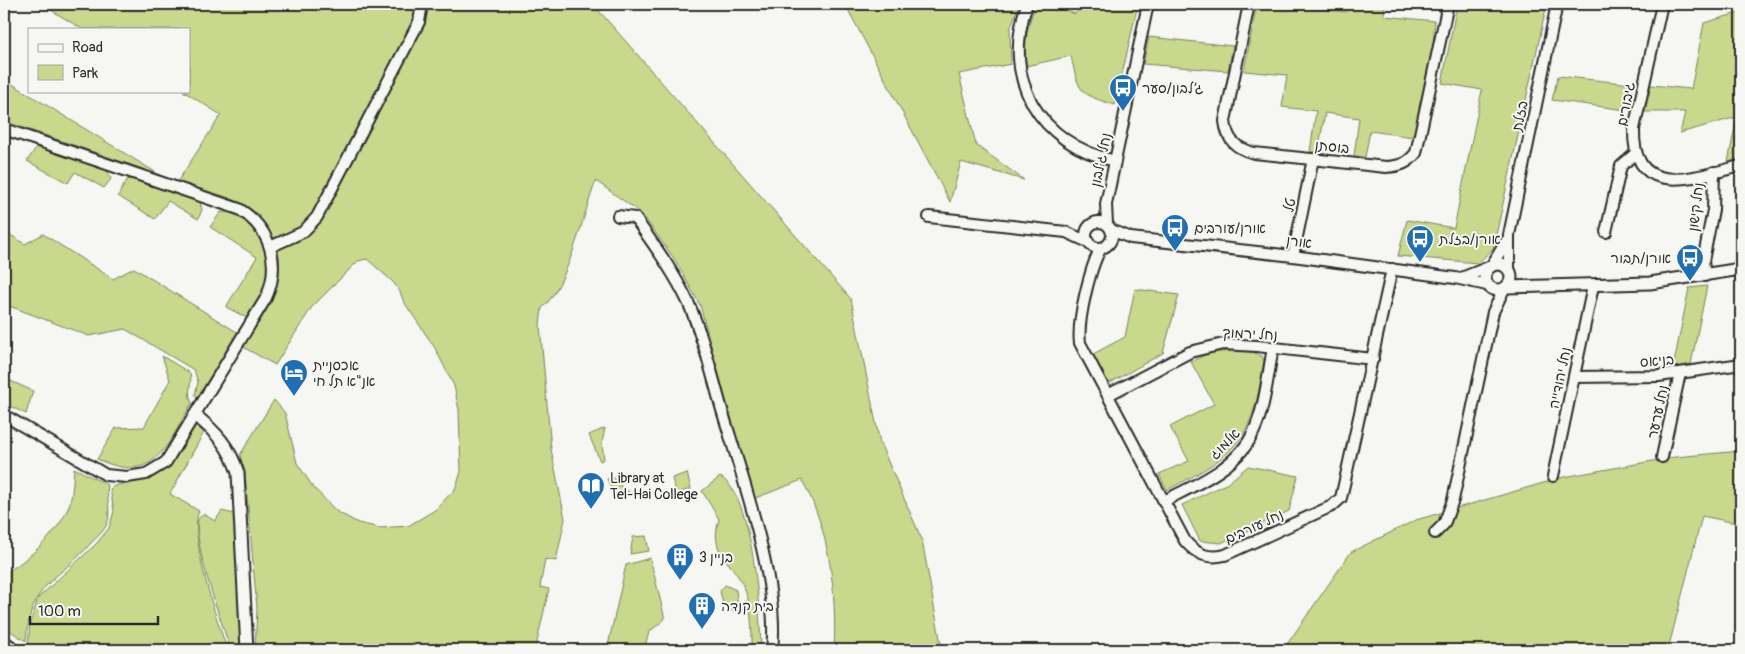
<svg xmlns="http://www.w3.org/2000/svg" width="1745" height="654" viewBox="0 0 1745 654" font-family="Pangolin,'Playpen Sans Hebrew',sans-serif">
  <rect width="100%" height="100%" fill="#f6f6f2"/>
  <filter id="ink" filterUnits="userSpaceOnUse"><feTurbulence type="fractalNoise" baseFrequency=".02" numOctaves="2"/><feDisplacementMap in="SourceGraphic" scale="10" xChannelSelector="R" yChannelSelector="G"/><feConvolveMatrix kernelMatrix="1 2 1 2 8 2 1 2 1" color-interpolation-filters="sRGB"/></filter>
  <g filter="url(#ink)">
    <g fill="#c8d88c" stroke="#7a825c">
      <path d="M41,4H420L419,14L309,223L279,241C267,234 264,221 254,212C233,194 202,191 176,184L221,115L183,91H189V29H82Z"/>
      <path d="M426,4H593L851,299L880,443L922,540L942,650H834C837,594 830,530 802,480L753,499L700,305L675,260L642,214L596,181C583,213 568,287 542,308L540,325L551,449L565,519L556,561L545,559L540,587L549,589L535,650H255L257,608L245,474L240,455L274,400L285,413L297,463L313,487L336,511L358,523L380,528L408,526L435,510L455,489L461,472L459,410L454,386L435,348L404,302L399,290L393,282L367,259L358,261L312,307L275,365L243,347C264,314 285,291 278,249L312,232L320,219L425,21Z"/>
      <path d="M845,4H1019L1010,30L1011,64L959,74L976,145L1024,180L961,162L950,202Z"/>
      <path d="M1036,4H1051L1075,14L1083,4H1138L1115,105C1079,94 1079,93 1071,56L1026,66C1024,43 1027,25 1036,4Z"/>
      <path d="M1257,4H1278L1346,12L1347,4H1385L1384,16L1435,21L1431,64L1413,137L1370,131L1365,157L1354,156L1359,118L1325,113L1318,152H1310L1316,111L1282,107L1287,75L1244,71Z"/>
      <path d="M1457,4H1547L1493,249L1478,263L1398,256L1407,220L1454,228L1482,90L1442,83Z"/>
      <path d="M1741,12V158L1728,162L1737,117L1680,133L1685,112H1645L1651,85L1691,89L1704,23Z"/>
      <path d="M1149,37L1233,46L1228,71L1143,64Z"/>
      <path d="M1558,76L1632,84L1626,110L1552,100Z"/>
      <path d="M4,79L160,175L4,121Z"/>
      <path d="M38,145L107,170L111,179L104,188L75,172L68,183L27,161Z"/>
      <path d="M133,178L200,202L202,210L198,219L168,201L155,219L118,196L127,180Z"/>
      <path d="M221,212C254,212 275,255 266,284C262,296 254,307 247,318L226,307L257,257L210,227Z"/>
      <path d="M4,231L25,244L43,234L113,279L134,268L240,334L197,398L195,395L198,382L194,370L125,329L89,336L4,304Z"/>
      <path d="M1707,286L1691,364L1673,368L1689,288Z"/>
      <path d="M1135,289L1179,295L1163,353L1110,383L1107,381L1093,354L1125,337Z"/>
      <path d="M1232,351L1252,352L1262,356L1264,360C1253,441 1237,454 1167,490L1159,474L1189,461L1170,427L1214,404L1191,362L1209,353Z"/>
      <path d="M162,356L190,373C193,384 186,392 192,403C166,446 155,486 97,459L116,428L144,427L170,380Z"/>
      <path d="M4,378L33,391L26,414L4,403Z"/>
      <path d="M193,424L204,432L170,494L199,511C188,532 218,627 228,650H37L28,644L30,624L38,598L96,544L109,528L114,511L110,489C117,482 130,484 139,481C172,471 178,451 193,424Z"/>
      <path d="M605,428L602,443L604,459L600,461L589,435Z"/>
      <path d="M1741,451V524L1702,516L1668,650H1283L1351,552L1416,520L1564,477L1675,457Z"/>
      <path d="M1248,466L1298,476L1289,511L1221,543L1200,541L1182,505L1228,483Z"/>
      <path d="M74,468L108,485C105,498 113,512 106,526C103,532 96,538 91,543C58,582 30,581 26,641L4,627V574C29,559 61,531 70,503C73,491 73,480 74,468Z"/>
      <path d="M687,473L691,489L676,493L672,478Z"/>
      <path d="M613,477L618,484L632,494L617,500L607,479Z"/>
      <path d="M720,477C754,494 760,614 761,650H752C752,629 752,605 743,585C730,558 709,555 719,519L702,491Z"/>
      <path d="M222,511L234,514L241,650H231C223,628 192,540 198,520C199,518 201,516 203,514L215,521Z"/>
      <path d="M646,536L649,551L630,554L633,537Z"/>
      <path d="M650,558L665,619L649,632L644,650H607L626,565Z"/>
      <path d="M725,585L736,590L738,605L734,611L724,608L720,591Z"/>
    </g>
    <g fill="none" stroke-linecap="round" stroke-linejoin="round">
      <defs>
        <g id="minor">
          <path d="M1027,4C1001,79 1038,143 1115,161"/>
          <path d="M1249,4L1225,121C1227,140 1235,148 1254,153L1386,167C1400,166 1407,164 1416,153L1448,4"/>
          <path d="M1662,4L1634,129C1632,202 1697,176 1741,166"/>
          <path d="M4,129L239,209C271,229 281,264 266,298L170,455L166,462L146,474L127,477L106,475L4,415"/>
          <path d="M618,216L635,218C654,245 674,272 688,302C703,336 712,375 722,410C742,477 780,582 772,650"/>
          <path d="M929,217L1066,232L1088,242"/>
          <circle cx="1099" cy="235" r="13"/>
          <path d="M1107,224L1106,204L1148,4"/>
          <path d="M1111,230L1131,238L1293,256L1455,278L1487,285"/>
          <path d="M1606,232L1621,166L1636,153"/>
          <path d="M270,247L303,232L317,217L419,22L422,4"/>
          <path d="M1101,248C1090,267 1077,321 1080,343L1185,541C1197,555 1208,559 1225,555L1332,506L1341,498L1392,269"/>
          <path d="M1293,256L1313,159"/>
          <path d="M1492,265L1507,240"/>
          <path d="M1509,270V235L1557,4"/>
          <path d="M1705,276L1703,261L1713,210L1714,172"/>
          <path d="M1464,277L1489,267"/>
          <path d="M1574,377L1659,376L1741,364"/>
          <path d="M1108,395L1190,352L1223,344L1257,346L1373,359"/>
          <path d="M1662,457L1680,373"/>
          <path d="M1553,476L1593,286"/>
          <path d="M1164,501C1197,484 1239,467 1254,431C1265,408 1268,373 1273,348"/>
          <path d="M1435,533L1444,524L1453,500L1493,312L1504,289"/>
        </g>
        <g id="tertiary">
          <circle cx="1498" cy="277" r="13"/>
          <path d="M1507,287L1650,283L1741,269"/>
          <path d="M195,415C216,432 230,447 238,473L247,650"/>
        </g>
        <path id="trunk" d="M4,645L11,650"/>
      </defs>
      <use href="#minor" stroke="#2b2b2b" stroke-width="14"/>
      <use href="#tertiary" stroke="#2b2b2b" stroke-width="15"/>
      <use href="#trunk" stroke="#2b2b2b" stroke-width="20"/>
      <use href="#minor" stroke="#f6f6f2" stroke-width="10"/>
      <use href="#tertiary" stroke="#f6f6f2" stroke-width="11"/>
      <use href="#trunk" stroke="#f6f6f2" stroke-width="16"/>
    </g>
  </g>
  <defs>
    <symbol id="bus-pin" viewBox="-11 -11 22 30"><path d="M0 17L-7.5 6A9.5 9.5 0 1 1 7.5 6Z" fill="#1f6fb2" stroke="#f6f6f2"/><path d="M-5-6H5V4H4V6H2V4H-2V6H-4V4H-5ZM-3.5-4V0h7V-4ZM-3.5 1.2v1.5H-2V1.2ZM2 1.2v1.5H3.5V1.2Z" fill="#fff"/></symbol>
    <symbol id="hotel-pin" viewBox="-11 -11 22 30"><path d="M0 17L-7.5 6A9.5 9.5 0 1 1 7.5 6Z" fill="#1f6fb2" stroke="#f6f6f2"/><path d="M-6-4.5h1.5V1H6V5H4.5V3h-9V5H-6ZM-4 0a1.8 1.8 0 1 1 3.6 0ZM.5 0V-2.5h3Q6-2.5 6 0Z" fill="#fff"/></symbol>
    <symbol id="library-pin" viewBox="-11 -11 22 30"><path d="M0 17L-7.5 6A9.5 9.5 0 1 1 7.5 6Z" fill="#1f6fb2" stroke="#f6f6f2"/><path d="M-6-4Q-3-5.5-.7-3.5V5Q-3 3-6 4ZM6-4Q3-5.5 .7-3.5V5Q3 3 6 4Z" fill="#fff"/></symbol>
    <symbol id="building-pin" viewBox="-11 -11 22 30"><path d="M0 17L-7.5 6A9.5 9.5 0 1 1 7.5 6Z" fill="#1f6fb2" stroke="#f6f6f2"/><path d="M-4-6H4V6H1V3H-1V6H-4ZM-2.5-4.3h1.7v1.8h-1.7ZM.8-4.3h1.7v1.8H.8ZM-2.5-1h1.7V.8h-1.7ZM.8-1h1.7V.8H.8Z" fill="#fff"/></symbol>
  </defs>
  <g fill-rule="evenodd">
    <use href="#bus-pin" x="1107" y="72" width="32" height="43"/>
    <use href="#bus-pin" x="1159" y="212" width="32" height="43"/>
    <use href="#bus-pin" x="1404" y="223" width="32" height="43"/>
    <use href="#bus-pin" x="1674" y="242" width="32" height="43"/>
    <use href="#hotel-pin" x="278" y="357" width="32" height="43"/>
    <use href="#library-pin" x="575" y="470" width="32" height="43"/>
    <use href="#building-pin" x="664" y="541" width="32" height="43"/>
    <use href="#building-pin" x="686" y="590" width="32" height="43"/>
  </g>
  <g text-anchor="middle" dominant-baseline="central" stroke-width="4" stroke-linejoin="round" paint-order="stroke">
    <g font-size="14" fill="#2b2b2b" stroke="#f6f6f2" text-anchor="start">
      <text x="1142" y="88">ג׳לבון/סער</text>
      <text x="1194" y="228">אורן/עורבים</text>
      <text x="1439" y="239">אורן/בזלת</text>
      <text x="1671" y="258" text-anchor="end">אורן/תבור</text>
      <text x="313" y="365">אכסניית<tspan x="313" dy="16">אנ"א תל חי</tspan></text>
      <text x="610" y="478">Library at<tspan x="610" dy="16">Tel-Hai College</tspan></text>
      <text x="699" y="557">בניין 3</text>
      <text x="721" y="606">בית קנדה</text>
    </g>
    <g font-size="14" fill="#2b2b2b" stroke="#f6f6f2">
      <text transform="translate(1626 104) rotate(-79)">גיבורים</text>
      <text transform="translate(1520 116) rotate(-78)">בזלת</text>
      <text transform="translate(1332 147) rotate(6)">בוסתן</text>
      <text transform="translate(1101 160) rotate(-78)">נחל ג'לבון</text>
      <text transform="translate(1290 205) rotate(-78)">טל</text>
      <text transform="translate(1696 207) rotate(-83)">נחל קישון</text>
      <text transform="translate(1299 242) rotate(7)">אורן</text>
      <text transform="translate(1250 334) rotate(3)">נחל ירמוך</text>
      <text transform="translate(1657 361) rotate(-5)">בניאס</text>
      <text transform="translate(1560 378) rotate(-78)">נחל יהודייה</text>
      <text transform="translate(1658 412) rotate(-78)">נחל ערער</text>
      <text transform="translate(1225 444) rotate(-46)">אלמוג</text>
      <text transform="translate(1254 527) rotate(-25)">נחל עורבים</text>
    </g>
  </g>
  <rect width="1745" height="654" fill="none" stroke="#f6f6f2" stroke-width="20"/>
  <rect x="10" y="10" width="1725" height="634" fill="none" stroke="#2b2b2b" stroke-width="2" filter="url(#ink)"/>
  <rect x="28" y="28" width="162" height="65" fill="#f6f6f2" stroke="#a5a5a2"/>
  <rect x="38" y="44" width="25" height="8" fill="#f6f6f2" stroke="#a5a5a2"/>
  <text x="72" y="52" font-size="15" fill="#2b2b2b">Road</text>
  <rect x="38" y="65" width="25" height="15" fill="#c8d88c" stroke="#a5a5a2"/>
  <text x="72" y="78" font-size="15" fill="#2b2b2b">Park</text>
  <path d="M30 616v8h128v-8" fill="none" stroke="#2b2b2b" stroke-width="2.5"/>
  <text x="38" y="616" font-size="15" fill="#2b2b2b" stroke="#f6f6f2" stroke-width="4" paint-order="stroke">100 m</text>
</svg>
